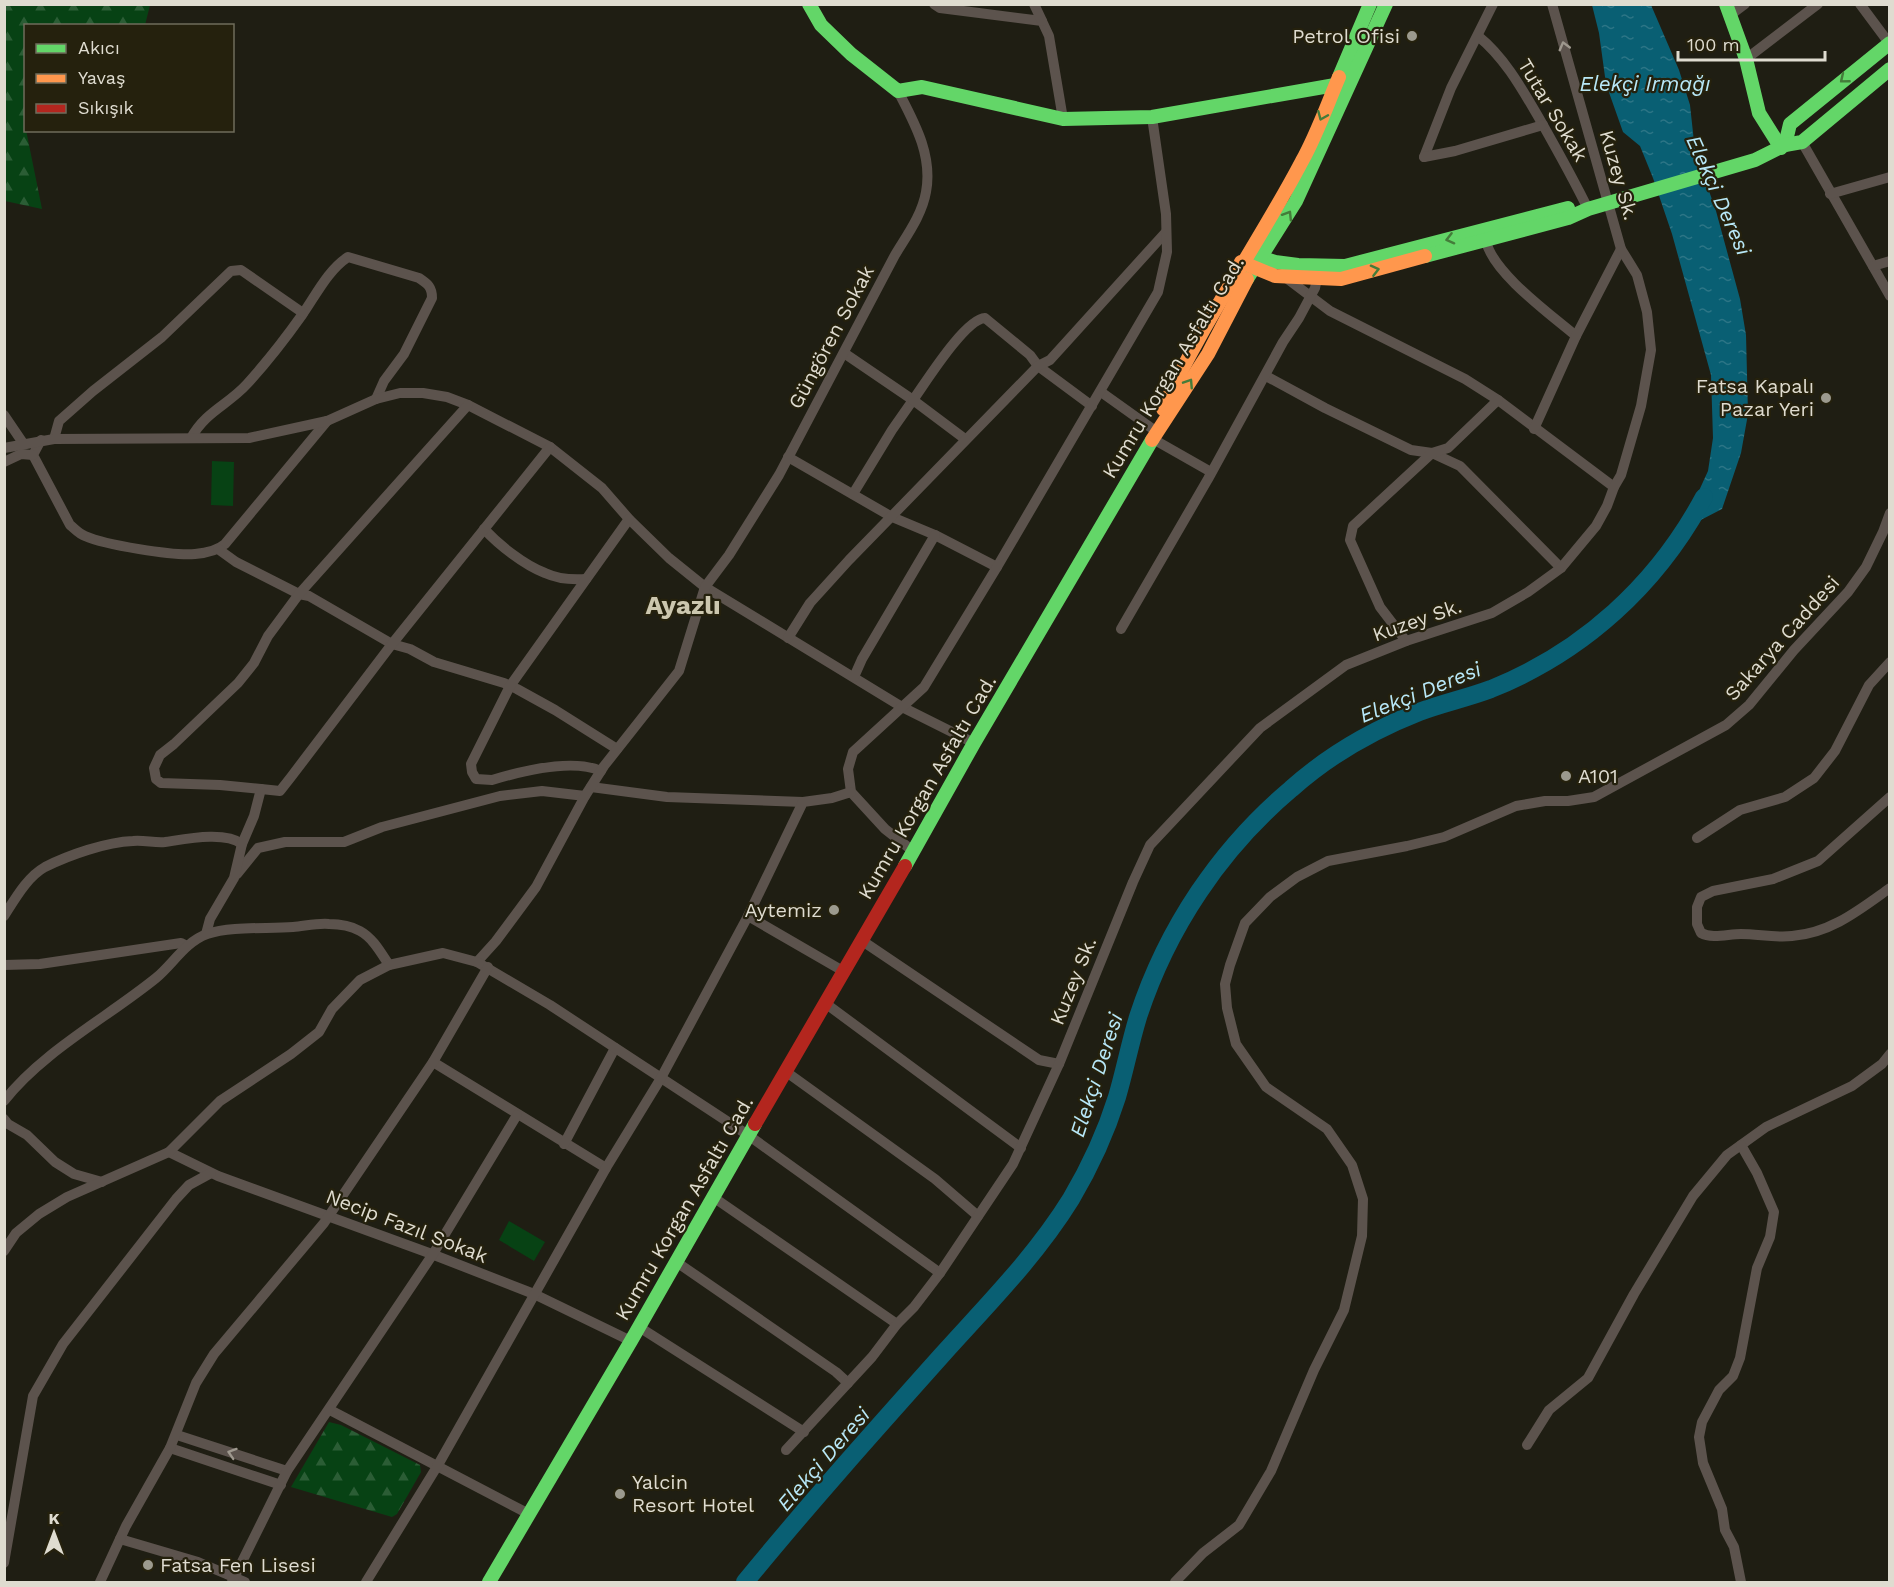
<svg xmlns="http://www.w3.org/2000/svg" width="1894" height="1587" viewBox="0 0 1894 1587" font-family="'Work Sans',sans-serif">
  <defs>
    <pattern id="forest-firs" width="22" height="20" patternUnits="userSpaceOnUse" patternTransform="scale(1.5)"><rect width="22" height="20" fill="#074214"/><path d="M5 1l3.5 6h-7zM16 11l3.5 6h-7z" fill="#2b5d35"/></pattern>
    <pattern id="water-ripples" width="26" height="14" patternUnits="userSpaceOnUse" patternTransform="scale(1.5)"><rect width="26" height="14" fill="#095f73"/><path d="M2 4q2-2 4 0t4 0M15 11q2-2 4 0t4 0" fill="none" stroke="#2c7586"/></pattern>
  </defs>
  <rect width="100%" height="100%" fill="#1f1e13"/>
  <g fill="#074214">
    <path d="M212,461L234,462L233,506L211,505Z"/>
    <path d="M509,1221L545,1242L534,1261L499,1240Z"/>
  </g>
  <g fill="url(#forest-firs)">
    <path d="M4,5H150L145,25L26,26V130L42,209L5,201Z"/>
    <path d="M329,1422L341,1425L420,1465L421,1472L397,1514L392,1517L291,1487Z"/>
  </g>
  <path fill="url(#water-ripples)" d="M1592,5H1651L1679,70L1690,105L1695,151L1716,211L1740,299L1746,335L1748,414L1741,453L1722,509L1693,524L1692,506L1708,471L1713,438L1711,375L1672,234L1653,178L1640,146L1623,132L1606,84L1599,33Z"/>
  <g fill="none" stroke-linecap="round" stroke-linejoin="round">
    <path stroke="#095f73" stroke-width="18" d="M745,1582C808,1505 875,1430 942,1355C987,1305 1035,1257 1071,1199C1090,1167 1106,1132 1117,1097C1125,1070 1130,1043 1138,1017C1167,928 1220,849 1291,789C1328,756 1373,730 1419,712C1443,703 1467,698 1491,689C1583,652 1657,585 1704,497"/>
    <g stroke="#5c534d" stroke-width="10">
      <path d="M934,4L940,8L1042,21L1049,36L1063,119"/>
      <path d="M1034,4L1042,21"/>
      <path d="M1860,4L1889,43"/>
      <path d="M1729,16L1745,4"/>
      <path d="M1478,36C1505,58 1522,89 1539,118C1556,148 1573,178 1588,209"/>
      <path d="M1746,59L1818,4"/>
      <path d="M1802,142L1890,296"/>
      <path d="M1424,157L1451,88L1493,4"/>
      <path d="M1424,157L1455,151L1543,125"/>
      <path d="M1830,194L1890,177"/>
      <path d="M1486,241C1493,273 1550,314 1576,336"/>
      <path d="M1873,266L1890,261"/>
      <path d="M1285,277L1330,311L1465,379L1498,400L1614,487"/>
      <path d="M844,353L913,400L892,430L853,494"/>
      <path d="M1266,376L1325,408L1411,450L1432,453L1460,466L1561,568"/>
      <path d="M1101,392L1157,432"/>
      <path d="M4,415L23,443"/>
      <path d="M1534,429L1576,336L1621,249"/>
      <path d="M191,438C206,411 228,405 247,384C267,362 285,339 302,315C316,295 328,270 348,257L419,278C428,284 432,287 432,298L404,354L384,381L376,399"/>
      <path d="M54,439L59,421L93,391L162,337L231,271L241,270L303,313"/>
      <path d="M965,439L913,400C926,382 965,319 985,318L1030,355L1038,366L1092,406"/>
      <path d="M1153,439L1211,472"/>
      <path d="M41,440L33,455L70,525C75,529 79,534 85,536C105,545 173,556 195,554C206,553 217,551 225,544L327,421"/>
      <path d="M4,448L54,439L249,438L327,421L376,399L400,393H423L447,397L468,405L550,447L602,488L629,519L669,558L705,587L902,707L974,743"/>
      <path d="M788,457L892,517L935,535L997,567"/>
      <path d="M4,462L21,454L33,455"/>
      <path d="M484,529C499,545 524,565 545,573C558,579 572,580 586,579"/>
      <path d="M218,549L236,562L299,594L309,596L392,644L410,649L434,662L504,683L517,689L555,710L617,749"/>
      <path d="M1121,629L1208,479L1283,342L1299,318L1315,288L1318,273"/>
      <path d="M788,638L810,603L849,560L1038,366L1050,360L1166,232"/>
      <path d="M1406,641L1380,607L1350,540L1353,526L1432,453L1448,448L1498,400"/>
      <path d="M854,677L862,659L935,535"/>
      <path d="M601,771C572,758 522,771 492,780L476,779L472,772L471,764L510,686L629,519"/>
      <path d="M591,787L667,797L803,802"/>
      <path d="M261,789L220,785L161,783L156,779L154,768L160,755L174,744L238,683L254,663L268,636L299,594L468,405"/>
      <path d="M1890,797L1818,861L1773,879L1713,891L1701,897L1697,907V924L1701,933C1712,939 1728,934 1741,934C1758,934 1775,938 1792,936C1831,933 1859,910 1890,888"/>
      <path d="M1697,838L1740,810L1785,797L1814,778L1835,751L1869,685L1890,662"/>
      <path d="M913,851L885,829L851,792L848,769L853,752L924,687L997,567L1158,292L1167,252L1166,214L1152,117"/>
      <path d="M237,874L258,848L285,842H344L382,827L500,796L542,791L585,796"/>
      <path d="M4,916C15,899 27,877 45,867C69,855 106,842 133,841C144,840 155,843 165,842C186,839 225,831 242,844"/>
      <path d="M748,916L843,971"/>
      <path d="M206,934L210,919L234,878L242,844L254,816L261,789L280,791L291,777L392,644L550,447"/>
      <path d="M861,940L1039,1060L1059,1064"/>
      <path d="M477,962L496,941L536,887L585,796L604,766L679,671L705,587L729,555L779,475L895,255C907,235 922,215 926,192C933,155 914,122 898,91"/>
      <path d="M4,965L40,964L181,943L187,946"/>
      <path d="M825,1003L1021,1148"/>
      <path d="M433,1062L606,1168"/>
      <path d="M785,1071L935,1179L978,1216"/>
      <path d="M4,1101C42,1052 108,1017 156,978C173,964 185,942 207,934C231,926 267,929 293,927C305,926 317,923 329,924C339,924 351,926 360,931C373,938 381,953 389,965"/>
      <path d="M4,1119L8,1124L27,1135L55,1162L74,1174L102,1182"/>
      <path d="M564,1144L615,1048"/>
      <path d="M169,1152L218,1176L429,1253L534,1294L631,1341"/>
      <path d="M713,1197L897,1324"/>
      <path d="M4,1251L16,1233L39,1214L67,1197L169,1152L220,1101L291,1054L319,1032L332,1009L360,980L389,965L443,953L477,962L550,1005L748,1135L940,1273"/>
      <path d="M675,1261L836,1372L848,1383"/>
      <path d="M639,1327L804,1432"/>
      <path d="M330,1410L529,1514"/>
      <path d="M177,1435L287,1471"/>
      <path d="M1527,1445L1549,1410L1588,1378L1634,1294L1693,1196L1727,1155L1766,1127L1852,1086L1882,1064L1890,1054"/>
      <path d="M170,1448L281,1485"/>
      <path d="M786,1450L872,1357L897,1324L914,1307L940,1273L1013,1164L1059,1064L1133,882L1150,845L1260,728L1346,665L1406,641L1492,613L1528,592L1561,568L1596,526L1607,506L1614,487L1621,475L1641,406L1651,350L1647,312L1637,275L1621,249L1552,4"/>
      <path d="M120,1539L198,1562L245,1582"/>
      <path d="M4,1563L33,1396L63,1344L176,1199L189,1185L211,1173"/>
      <path d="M100,1582L126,1526L170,1448L196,1383L214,1354L324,1223L433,1062L488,967"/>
      <path d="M232,1582L287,1471L433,1254L517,1115"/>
      <path d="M366,1582L438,1465L606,1168L661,1078L748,916L803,802L832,798L851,792"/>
      <path d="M1175,1582L1203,1553L1239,1525L1271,1471L1314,1370L1344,1310L1362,1236L1363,1199L1352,1165L1327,1129L1266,1087L1236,1044L1227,1008L1225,984L1230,965L1245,923L1270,897L1297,877L1328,861L1407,846L1444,837L1516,806L1545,801H1568L1594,797L1726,725L1749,705L1794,650L1848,592L1866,567L1883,532L1890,513"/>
      <path d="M1741,1582L1734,1547L1725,1530L1722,1509L1703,1463L1699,1437L1702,1422L1719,1390L1733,1376L1740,1358L1757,1268L1770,1237L1774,1212L1757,1173L1741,1145"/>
    </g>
    <g stroke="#63d668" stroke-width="14">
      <path d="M809,4L821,25L851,54L898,91L922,87L1063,119L1152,117L1335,85"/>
      <path d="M1726,4L1746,59L1759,113L1781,148"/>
      <path d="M1339,77L1370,4"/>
      <path d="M1785,145L1790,124L1890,43"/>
      <path d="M1253,255L1275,262L1298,265L1345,266L1568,208"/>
      <path d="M1425,256L1568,218L1588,209L1755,160L1785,145L1802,142L1890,69"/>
      <path d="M1247,279L1296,201L1386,4"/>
      <path d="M905,866L974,743L1152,440"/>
      <path d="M489,1582L631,1341L755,1124"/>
    </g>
    <g stroke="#ff974d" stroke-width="14">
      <path d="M1241,262L1275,276L1341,279L1425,256"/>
      <path d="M1163,409C1202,322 1258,245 1302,161C1317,134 1327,105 1339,77"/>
      <path d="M1152,440L1208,354L1247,279"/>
    </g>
    <path stroke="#b3261e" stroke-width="14" d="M755,1124L905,866"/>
  </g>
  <defs><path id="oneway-chevron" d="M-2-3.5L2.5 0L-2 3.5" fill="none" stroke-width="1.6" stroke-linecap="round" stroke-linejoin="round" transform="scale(1.5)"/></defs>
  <g stroke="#9e988e">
    <use href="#oneway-chevron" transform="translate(1564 46) rotate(-105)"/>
    <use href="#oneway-chevron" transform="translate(232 1453) rotate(-162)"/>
  </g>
  <g stroke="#447c3a">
    <use href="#oneway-chevron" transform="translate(1844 79) rotate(141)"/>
    <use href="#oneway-chevron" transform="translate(1322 116) rotate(113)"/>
    <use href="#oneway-chevron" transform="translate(1288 215) rotate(-58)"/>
    <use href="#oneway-chevron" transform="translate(1450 239) rotate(166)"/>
    <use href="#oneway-chevron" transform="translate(1375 270) rotate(-14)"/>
    <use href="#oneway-chevron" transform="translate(1189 383) rotate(-57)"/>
  </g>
  <g fill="#9c9a8e" stroke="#25210d" stroke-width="2">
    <circle cx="1412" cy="36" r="6"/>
    <circle cx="1826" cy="398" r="6"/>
    <circle cx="1566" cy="776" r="6"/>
    <circle cx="834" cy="910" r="6"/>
    <circle cx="620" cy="1494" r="6"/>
    <circle cx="148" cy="1565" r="6"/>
  </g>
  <g text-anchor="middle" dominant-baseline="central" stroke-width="4.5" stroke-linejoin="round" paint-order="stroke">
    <g font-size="20" fill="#dfdcd0" stroke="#25210d" text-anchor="end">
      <text x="1400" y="36">Petrol Ofisi</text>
      <text x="1814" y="386">Fatsa Kapalı<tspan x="1814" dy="23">Pazar Yeri</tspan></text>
      <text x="1578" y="776" text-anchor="start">A101</text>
      <text x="822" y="910">Aytemiz</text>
      <text x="632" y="1482" text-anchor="start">Yalcin<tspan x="632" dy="23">Resort Hotel</tspan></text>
      <text x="160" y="1565" text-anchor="start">Fatsa Fen Lisesi</text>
    </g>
    <g font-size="20" fill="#dfdcd0" stroke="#25210d">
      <text transform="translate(1553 110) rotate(59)">Tutar Sokak</text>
      <text transform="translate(1619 175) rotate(74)">Kuzey Sk.</text>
      <text transform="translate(831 337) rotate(-62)">Güngören Sokak</text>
      <text transform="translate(1173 367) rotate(-59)">Kumru Korgan Asfaltı Cad.</text>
      <text transform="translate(1417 620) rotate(-19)">Kuzey Sk.</text>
      <text transform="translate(1782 638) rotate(-48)">Sakarya Caddesi</text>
      <text transform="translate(927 787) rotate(-60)">Kumru Korgan Asfaltı Cad.</text>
      <text transform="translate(1073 981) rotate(-68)">Kuzey Sk.</text>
      <text transform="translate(684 1208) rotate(-60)">Kumru Korgan Asfaltı Cad.</text>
      <text transform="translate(407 1226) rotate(21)">Necip Fazıl Sokak</text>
    </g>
    <g font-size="21" font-style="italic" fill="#b8e8f8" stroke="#25210d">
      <text x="1645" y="83">Elekçi Irmağı</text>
      <text transform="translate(1719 195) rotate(66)">Elekçi Deresi</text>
      <text transform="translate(1420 692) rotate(-22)">Elekçi Deresi</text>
      <text transform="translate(1096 1075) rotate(-72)">Elekçi Deresi</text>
      <text transform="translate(823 1459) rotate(-49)">Elekçi Deresi</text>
    </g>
    <g font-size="26" font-weight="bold" fill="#ccc7af" stroke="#25210d">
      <text x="683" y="605">Ayazlı</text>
    </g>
  </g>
  <rect width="1894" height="1587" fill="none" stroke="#dfdcd0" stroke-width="12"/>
  <rect x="24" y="24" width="210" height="108" fill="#25210d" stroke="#6f6c5b" stroke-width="1.5"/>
  <rect x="36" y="44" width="30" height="9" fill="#63d668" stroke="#6f6c5b" stroke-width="1.5"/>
  <text x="78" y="54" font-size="18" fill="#dfdcd0">Akıcı</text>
  <rect x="36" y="74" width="30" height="9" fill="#ff974d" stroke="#6f6c5b" stroke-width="1.5"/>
  <text x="78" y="84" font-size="18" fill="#dfdcd0">Yavaş</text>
  <rect x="36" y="104" width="30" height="9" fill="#b3261e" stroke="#6f6c5b" stroke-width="1.5"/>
  <text x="78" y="114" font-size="18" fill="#dfdcd0">Sıkışık</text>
  <g transform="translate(54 1533)" stroke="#25210d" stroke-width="4.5" paint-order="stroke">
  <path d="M0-4.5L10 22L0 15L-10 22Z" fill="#dfdcd0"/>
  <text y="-9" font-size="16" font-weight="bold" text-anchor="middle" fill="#dfdcd0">K</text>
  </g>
  <path d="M1678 51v9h147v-9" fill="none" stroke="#dfdcd0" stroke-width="3"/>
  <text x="1687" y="51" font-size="18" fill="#dfdcd0" stroke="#25210d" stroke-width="4.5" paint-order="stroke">100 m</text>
</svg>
